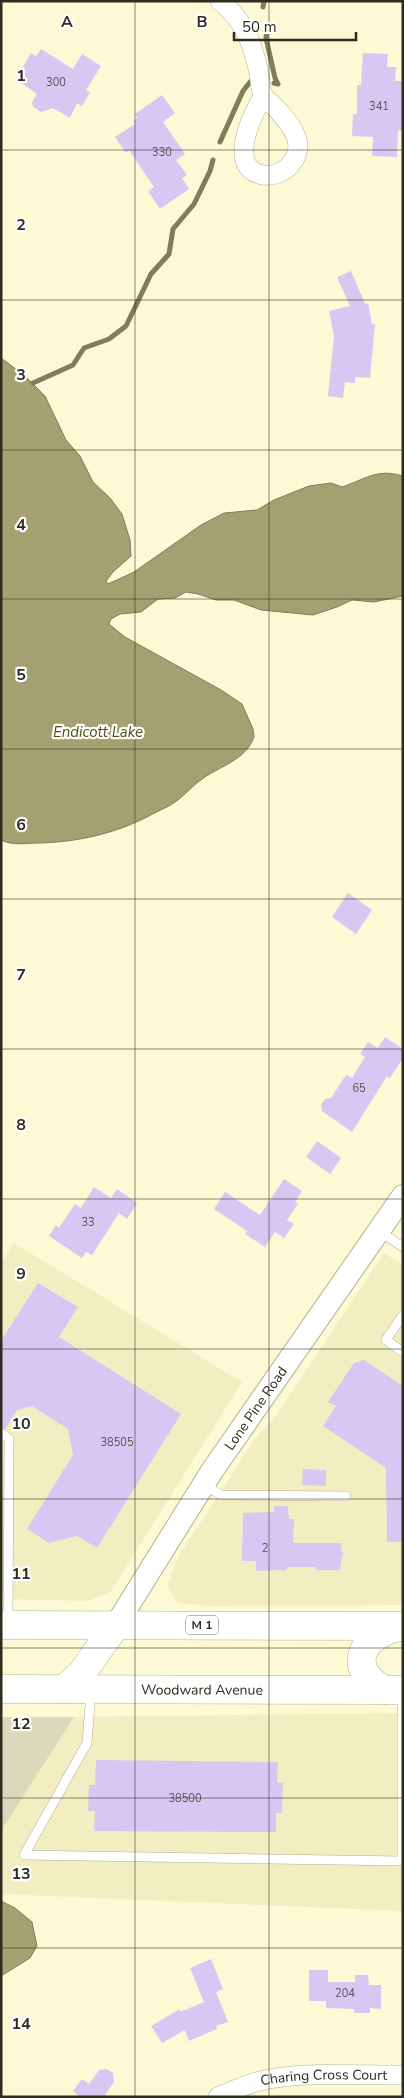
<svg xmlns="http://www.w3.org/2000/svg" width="404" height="2098" viewBox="0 0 404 2098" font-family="'Nunito Sans',sans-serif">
  <rect width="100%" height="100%" fill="#fcf9d4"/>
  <g fill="#f2eec2">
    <path d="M14,1243L242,1382L111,1591L89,1601L1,1599V1263Z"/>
    <path d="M384,1253L403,1265V1605L210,1606L178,1603L167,1587L177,1559L253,1441L277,1414Z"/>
    <path d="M403,1713V1911L1,1894V1831L74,1717Z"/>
  </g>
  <path fill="#dbd9bc" d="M1,1717H74L1,1831Z"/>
  <g fill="#a4a072" stroke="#807d59">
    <path d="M1,358L24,375L45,396L66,440L80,456L93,482L110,498L122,514L130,540L131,556L113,572L106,581L108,584L134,572L201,525L224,513L257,510L274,500L309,486L331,483L342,487C366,479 377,468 403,476V596L374,602L352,600L337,607L313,615L261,610L234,600H216L198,594L186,592L175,598L158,599L141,612L120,614L111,619L109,624L125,637L221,690L242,704L253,729L254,737C246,759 223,765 205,777C195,783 188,792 179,799C170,807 159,810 149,816C114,834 77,842 39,843C27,843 12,846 1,840Z"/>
    <path d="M1,1901L15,1908L32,1922L37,1946L30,1958L1,1976Z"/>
  </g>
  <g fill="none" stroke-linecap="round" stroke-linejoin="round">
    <g stroke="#807d59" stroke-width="5">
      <path d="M263,7L264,1"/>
      <path d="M267,28L266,38L275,78L278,84L274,83"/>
      <path d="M220,142L243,91L250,82"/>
      <path d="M33,383L73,365L84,348L109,339L126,326L151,274L169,254L173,229L194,204L210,171L213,160"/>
    </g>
  </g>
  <g fill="#d8c7f3">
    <path d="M41,49L73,69L82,54L101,66L86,90L90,92L82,106L77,103L70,118L53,108L41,112L33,107L32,102L37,94L16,79L31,53L36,56Z"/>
    <path d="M363,53L388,54L387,67H396L395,81H403V131L398,130L397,157L372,156L373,137L352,136L353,114H357V85H361Z"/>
    <path d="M162,95L175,113L163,122L185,154L176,160L187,175L182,178L189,189L160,209L148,191L154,187L129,150L126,153L115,137L135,124L133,121L137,118L135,114Z"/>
    <path d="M351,271L365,304L368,303L372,324H375L370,378L355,377V383L345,382L343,398L328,396L334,336L329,311L350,306L337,277Z"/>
    <path d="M348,893L372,910L356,934L332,917Z"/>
    <path d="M385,1037L403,1049V1058L390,1078L387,1076L352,1132L322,1111L321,1105L325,1099L331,1098L346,1075L352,1078L365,1057L360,1054L368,1042L378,1048Z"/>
    <path d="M317,1141L341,1158L330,1174L306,1157Z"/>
    <path d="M284,1179L302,1191L295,1202L298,1204L287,1220L294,1224L284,1238L275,1232L265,1247L245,1234L247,1231L214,1209L225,1192L260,1215Z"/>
    <path d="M94,1187L111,1198L117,1189L137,1203L127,1219L119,1213L92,1255L86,1252L82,1258L49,1236L56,1225L59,1228L75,1204L81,1208Z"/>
    <path d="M38,1283L78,1307L59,1337L181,1414L97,1548L77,1536L49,1543L27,1529L73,1455L68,1429L32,1406L17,1410L5,1429L1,1428V1341Z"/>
    <path d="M364,1360L403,1386V1542H387L386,1468L323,1426L336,1406L328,1402L354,1363Z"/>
    <path d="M303,1469L326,1470V1486L302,1485Z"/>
    <path d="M274,1506H288L289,1519H294L293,1543H342L341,1552H343L340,1570H316V1567H287V1570L256,1571V1561H242L243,1513L274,1512Z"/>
    <path d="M96,1760L278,1762L277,1783H283L282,1813H276V1832L94,1831L95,1811H88L89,1785H95Z"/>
    <path d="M211,1959L223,1989L216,1992L228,2022L216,2026L217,2029L189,2041L185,2030L162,2043L151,2026L180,2009V2012L204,2002L190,1968Z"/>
    <path d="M309,1970H328V1982H355V1975H368L369,1985H381V2009L370,2008V2013H354V2009L326,2008V2001H309Z"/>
    <path d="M106,2069L113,2073L114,2082L105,2095L108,2097H80L73,2091L82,2079L89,2084L99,2070Z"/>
  </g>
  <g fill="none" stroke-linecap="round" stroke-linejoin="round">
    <defs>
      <g id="service">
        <path d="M379,1231L403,1247"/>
        <path d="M403,1315L386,1340L403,1352"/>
        <path d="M2,1434L9,1439L8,1622"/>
        <path d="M204,1485L221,1495L346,1496"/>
        <path d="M91,1692L87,1743L24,1855L402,1861V1692"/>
      </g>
      <g id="minor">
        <path d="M220,1C244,20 253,44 259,73C260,80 260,88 263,95C265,99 270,102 274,106C282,115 294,127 297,140C302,159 283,178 263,175C226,169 252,114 263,97"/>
        <path id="s1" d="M218,2097C234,2090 251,2082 269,2079C312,2072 359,2075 403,2075"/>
      </g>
      <g id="tertiary">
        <path id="s2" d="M116,1625L212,1471L403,1196"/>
      </g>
      <g id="primary">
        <path d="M1,1625L403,1626"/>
        <path id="s3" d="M1,1689L403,1690"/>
        <path d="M64,1689L81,1674L116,1625"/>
        <path d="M385,1690C345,1669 361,1635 399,1627"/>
      </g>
    </defs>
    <use href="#service" stroke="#b3b08d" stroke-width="10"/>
    <use href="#minor" stroke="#b3b08d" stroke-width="20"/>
    <use href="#tertiary" stroke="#b3b08d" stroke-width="24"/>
    <use href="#primary" stroke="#b3b08d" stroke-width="29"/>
    <use href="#service" stroke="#fff" stroke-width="9"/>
    <use href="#minor" stroke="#fff" stroke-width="19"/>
    <use href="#tertiary" stroke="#fff" stroke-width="22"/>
    <use href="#primary" stroke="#fff" stroke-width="28"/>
  </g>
  <path fill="none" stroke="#2d2c1e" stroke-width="1" stroke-opacity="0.55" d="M135,1V2097M269,1V2097M1,150H403M1,300H403M1,450H403M1,599H403M1,749H403M1,899H403M1,1049H403M1,1199H403M1,1349H403M1,1499H403M1,1648H403M1,1798H403M1,1948H403"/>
  <g text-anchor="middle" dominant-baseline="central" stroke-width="4.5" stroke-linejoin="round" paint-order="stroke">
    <g font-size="11" fill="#585353">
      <text x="56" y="82">300</text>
      <text x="379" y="106">341</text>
      <text x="162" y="152">330</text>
      <text x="359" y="1088">65</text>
      <text x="88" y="1222">33</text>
      <text x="117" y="1442">38505</text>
      <text x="265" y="1548">2</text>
      <text x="185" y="1798">38500</text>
      <text x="345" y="1993">204</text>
    </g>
    <rect fill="#fff" stroke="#6c6b62" stroke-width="1" x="186" y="1615.5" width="32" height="19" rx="4"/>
    <g font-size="12" font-weight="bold" fill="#2d2c1e">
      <text x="202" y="1625">M 1</text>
    </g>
    <g font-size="14" fill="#2d2c1e" stroke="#fff">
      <text stroke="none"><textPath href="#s2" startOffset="258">Lone Pine Road</textPath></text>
      <text stroke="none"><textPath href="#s3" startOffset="201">Woodward Avenue</textPath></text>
      <text stroke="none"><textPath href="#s1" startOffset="109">Charing Cross Court</textPath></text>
    </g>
    <g font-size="15" font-style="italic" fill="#524c15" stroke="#fff">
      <text x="98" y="732">Endicott Lake</text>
    </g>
  </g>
  <g font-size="16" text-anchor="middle" font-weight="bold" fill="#2d2c1e" stroke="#fff" stroke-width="4.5" stroke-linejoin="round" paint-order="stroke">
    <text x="67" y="27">A</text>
    <text x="202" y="27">B</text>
    <text x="21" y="81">1</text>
    <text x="21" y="230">2</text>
    <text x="21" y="380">3</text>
    <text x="21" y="530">4</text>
    <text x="21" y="680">5</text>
    <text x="21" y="830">6</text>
    <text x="21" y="980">7</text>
    <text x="21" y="1130">8</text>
    <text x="21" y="1279">9</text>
    <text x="21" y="1429">10</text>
    <text x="21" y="1579">11</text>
    <text x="21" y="1729">12</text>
    <text x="21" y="1879">13</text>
    <text x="21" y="2029">14</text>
  </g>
  <rect width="404" height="2098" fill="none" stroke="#2d2c1e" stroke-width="5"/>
  <path d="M234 32v8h122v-8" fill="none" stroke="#2d2c1e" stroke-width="2.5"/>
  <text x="242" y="32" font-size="15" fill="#2d2c1e" stroke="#ffffff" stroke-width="4" paint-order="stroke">50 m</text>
</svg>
